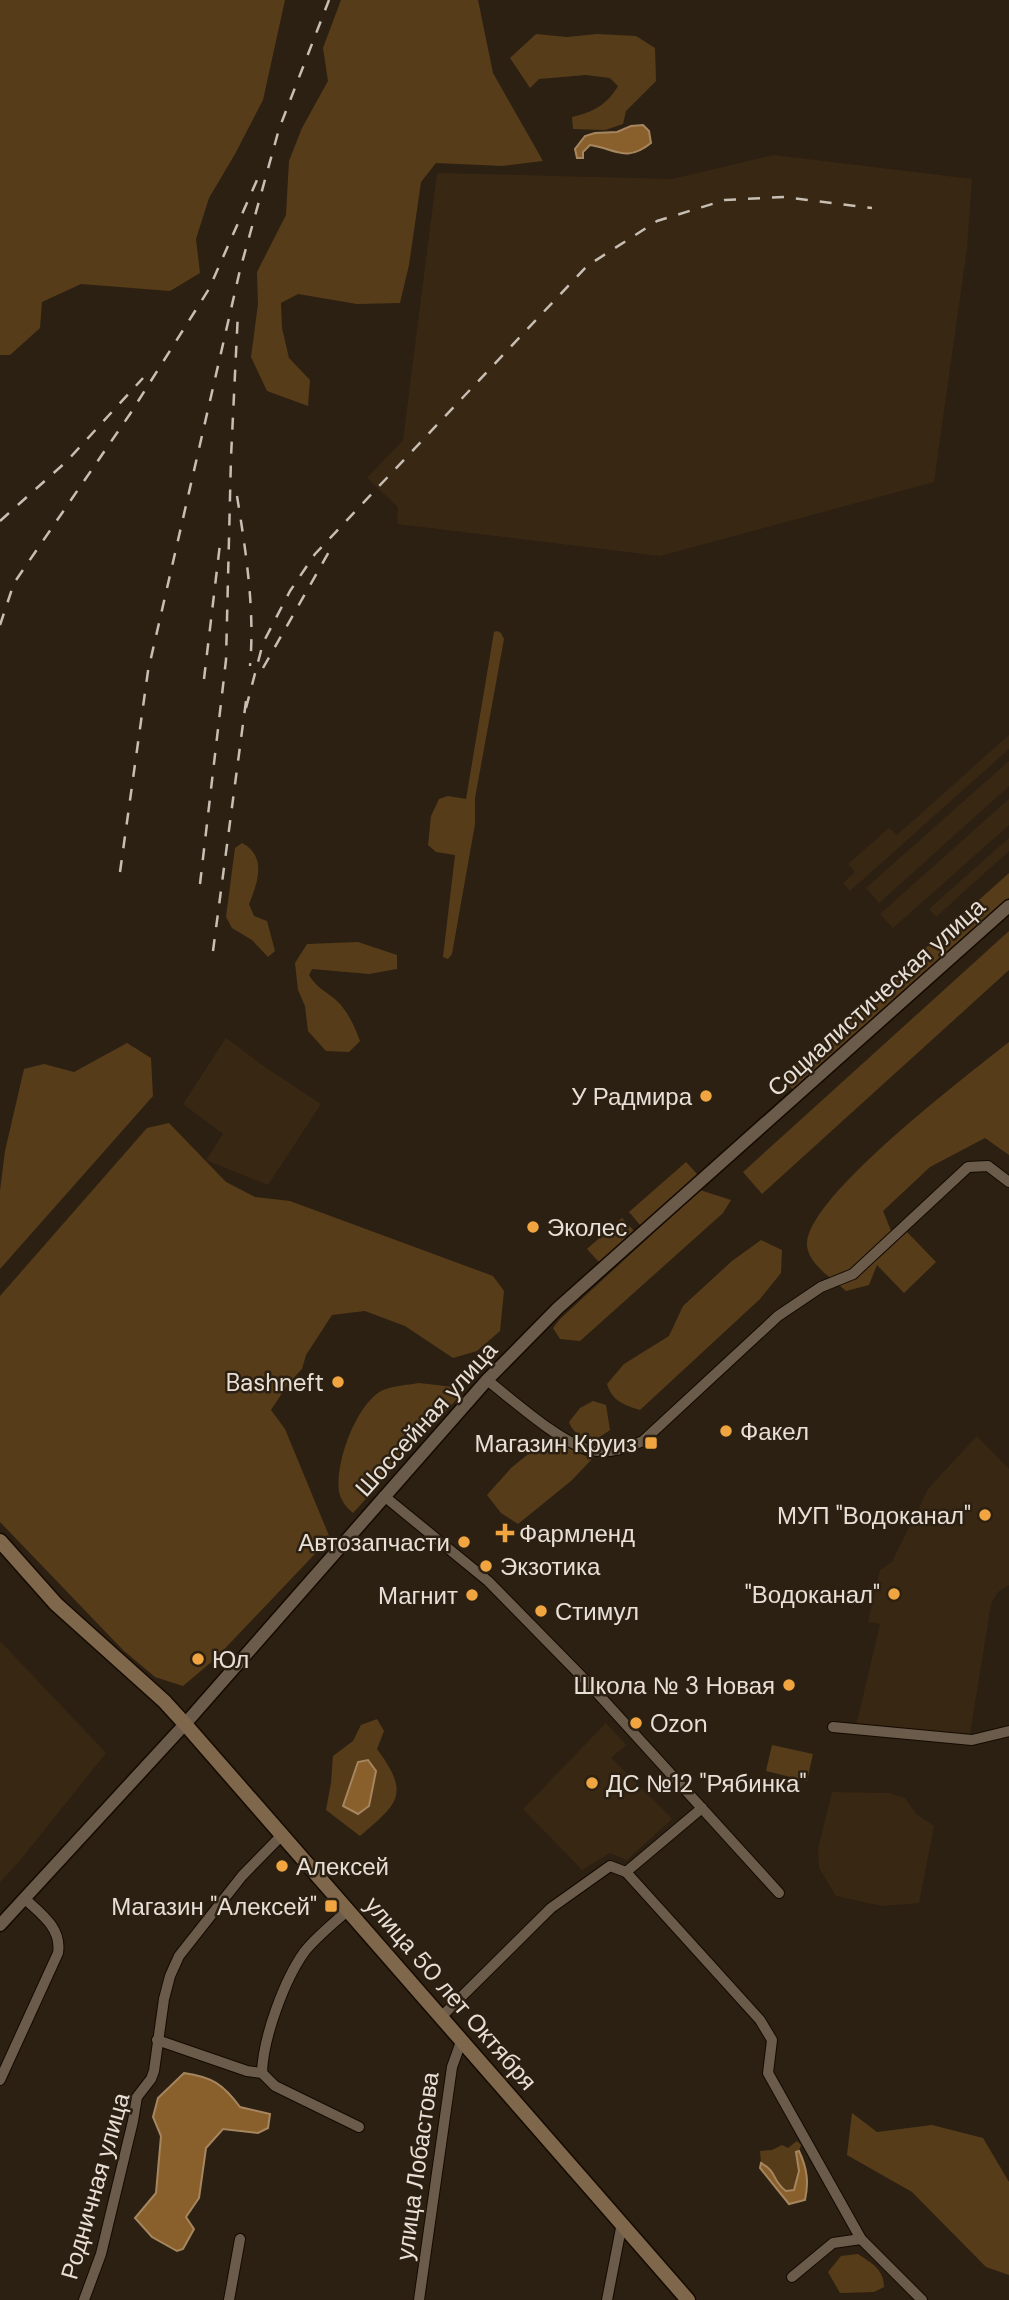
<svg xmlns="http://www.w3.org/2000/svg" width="1009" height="2300" viewBox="0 0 1009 2300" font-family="'DM Sans',sans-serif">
  <rect width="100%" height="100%" fill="#2c2012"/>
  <g fill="#382713">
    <path d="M774,155L972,179L967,248L934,482L660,556L397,524L398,507L367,478L403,440L437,173L672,179Z"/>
    <path d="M1009,735V749L850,891L843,883L855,872L848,864L889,828L897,835Z"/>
    <path d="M1009,761V786L879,903L866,888Z"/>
    <path d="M1009,799V825L893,928L880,914Z"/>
    <path d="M1009,838V851L936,917L929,909Z"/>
    <path d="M226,1038L268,1069L321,1104L268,1185L206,1160L223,1134L183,1104Z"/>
    <path d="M977,1436L1009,1469V1585L998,1592L991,1604L970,1734L856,1726L880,1624L868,1622L880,1570L892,1562L928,1489Z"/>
    <path d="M0,1641L106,1753L22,1858L0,1882Z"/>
    <path d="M606,1723L626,1745L611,1758L672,1819L627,1860L610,1853L582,1870L523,1809Z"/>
    <path d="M832,1792L889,1793L905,1798L916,1814L934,1826L919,1903L882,1906L836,1896L819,1868L818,1849Z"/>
  </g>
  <g fill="#573c1a" fill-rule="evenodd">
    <path d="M0,0H285L263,100L235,154L209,198L196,239L200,273L170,291L81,284L42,302L40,328L10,355H0Z"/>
    <path d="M341,0H478L493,73L543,161L502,166L436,163L421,182L409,265L400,303L357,304L298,294L281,303L282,328L289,358L310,380L308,406L267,391L251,357L258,304L257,272L286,215L289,161L302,128L328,81L323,48Z"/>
    <path d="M536,34L567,37L597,34L636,36L655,48L656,81L626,111L623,124L605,130L573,129L572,117C593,112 607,105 618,86L610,78L586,75L539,79L530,88L510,58Z"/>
    <path d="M497,631L501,633L504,639L475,798V824L452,954L448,959L443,957L455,855L436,852L428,845L431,816L439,799L448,796L466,799L494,632Z"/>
    <path d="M242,843C268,857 257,884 249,904L254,916L267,921L275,951L268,957L252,940L232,928L226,917L235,848Z"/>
    <path d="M1009,873V898L794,1091L782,1077Z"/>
    <path d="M1009,931V970L762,1194L743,1172Z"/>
    <path d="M358,942L397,955V969L369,974L312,969L309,975C318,990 327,991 338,1002C348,1012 355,1027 360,1041L349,1052L326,1051L308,1031L305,1006L298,990L295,963L307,944Z"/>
    <path d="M1009,1042V1155L985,1138L930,1167L883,1211L892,1233L880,1257L907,1232L936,1262L904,1293L877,1265L869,1285L846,1291C833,1279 806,1263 807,1243C809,1195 969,1074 1009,1042Z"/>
    <path d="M127,1043L151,1058L153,1096L0,1269V1191L5,1151L24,1069L44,1064L74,1072Z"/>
    <path d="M169,1123L226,1182L255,1197L290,1201L493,1276L504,1291L500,1331L477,1351L453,1358L405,1326L365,1311L332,1315L306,1355L302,1369L288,1384L271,1410L285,1429L330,1538L215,1659L183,1686L155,1677L123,1650L0,1522V1296L147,1128Z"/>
    <path d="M686,1162L698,1175L640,1225L629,1212Z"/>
    <path d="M700,1190L731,1200L723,1213L580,1341L560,1339L553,1328L560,1319Z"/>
    <path d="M622,1218L634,1231L599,1262L587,1249Z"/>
    <path d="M761,1240L782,1250L781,1273L760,1299L640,1410C624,1405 612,1401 607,1384L624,1364L669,1336L683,1306L732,1261Z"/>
    <path d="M419,1383L453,1387L459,1392L457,1399L353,1513C347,1508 342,1502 340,1495C333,1468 355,1406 381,1391C391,1386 407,1385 419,1383Z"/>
    <path d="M593,1401L606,1405L610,1430L595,1440C583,1437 574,1435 569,1422L580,1408Z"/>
    <path d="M548,1438L592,1459L571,1481L518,1524L501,1513L487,1495L511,1468Z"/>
    <path d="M377,1719L384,1731L377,1749C411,1795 398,1803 360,1836L326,1810L331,1783L333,1756L353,1741L361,1725ZM358,1763V1814L344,1806Z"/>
    <path d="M772,1745L813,1754L807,1781L766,1771Z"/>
    <path d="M852,2113L877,2132L932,2125L983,2138L1009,2182V2275L986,2267L912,2192L847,2155Z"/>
    <path d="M797,2141L801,2145L799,2151L796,2152L799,2171L795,2190L786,2191C772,2180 778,2172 761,2163L760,2151L772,2150L782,2145L788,2148Z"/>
    <path d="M858,2254C871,2263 884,2269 884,2287L874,2292L840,2293L828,2272L841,2256Z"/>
  </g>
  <g fill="#89602c" stroke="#a6865f" stroke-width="2">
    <path d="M643,125L649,131L651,143C626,163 616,149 590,145L583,152V158H577L575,149L585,136L595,133L617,132L631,126Z"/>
    <path d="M368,1760L376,1771L369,1806L358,1814L343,1806L358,1762Z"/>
    <path d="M184,2073C212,2077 223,2084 240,2107L270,2114L268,2128L258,2133L223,2129L206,2148L199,2198L186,2217L194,2229L183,2249L177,2251L152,2237L135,2218L156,2193L161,2136L153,2117L158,2098Z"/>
    <path d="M799,2151C807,2168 809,2182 805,2200L789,2204L760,2168L761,2163C778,2172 771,2180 786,2191L794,2190L799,2171L796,2152Z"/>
  </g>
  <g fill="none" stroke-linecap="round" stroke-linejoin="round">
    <defs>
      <g id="minor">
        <path d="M487,1380C513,1400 560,1443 590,1450C609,1454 626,1449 643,1441L778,1316L821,1287L853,1274L968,1167L988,1166L1009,1182"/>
        <path d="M384,1496L488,1581L589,1684L779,1893"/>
        <path d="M833,1727L972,1740L1009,1731"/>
        <path d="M626,1872L702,1808"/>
        <path d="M442,2016L551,1908L610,1866L626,1872L760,2020L772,2040L768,2073L861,2239L922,2300"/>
        <path d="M157,2040L247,2071L262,2073L275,2086L359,2127"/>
        <path d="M262,2073C263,2038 284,1980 305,1951C317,1936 334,1923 348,1910"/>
        <path d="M0,2080L58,1953C62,1928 41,1914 24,1898"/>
        <path d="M792,2277L833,2243L861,2239"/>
        <path d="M84,2300L101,2254L133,2121L137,2097L151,2079L154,2071L164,1999L170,1976L179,1956L242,1876L282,1835"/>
        <path d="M229,2300L240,2239"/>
        <path d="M419,2300L452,2067L462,2039"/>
        <path d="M607,2300L622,2223"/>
      </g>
      <path id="tertiary" d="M0,1925L185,1724L487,1380L558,1308L1009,906"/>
      <path id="secondary" d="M0,1541L56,1604L164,1701L185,1724L688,2300"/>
    </defs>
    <use href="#minor" stroke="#140a01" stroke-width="12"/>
    <use href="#tertiary" stroke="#140a01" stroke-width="15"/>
    <use href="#secondary" stroke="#140a01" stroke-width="17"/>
    <use href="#minor" stroke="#6a5b4b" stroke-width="10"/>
    <use href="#tertiary" stroke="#6a5b4b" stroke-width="12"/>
    <use href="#secondary" stroke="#7f674b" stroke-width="14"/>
    <g stroke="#c7beb4" stroke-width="2.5" stroke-dasharray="12 12" stroke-linecap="butt">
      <path d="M237,496C246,552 255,610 250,666"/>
      <path d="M0,521L67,461L143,378"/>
      <path d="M0,625L14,583L130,414L209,289L257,180"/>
      <path d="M263,668L334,543"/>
      <path d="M204,679L220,544"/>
      <path d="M246,708L263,643L290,591L315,554L587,266L657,221L725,200L784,197L872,208"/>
      <path d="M120,872L148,671L240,270L279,129L329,0"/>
      <path d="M200,884L226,660L231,457L238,312"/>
      <path d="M213,951L246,701"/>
    </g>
  </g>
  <g fill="#f1a540" stroke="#2c2012" stroke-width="2.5">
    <circle cx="706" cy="1096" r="7"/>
    <circle cx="533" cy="1227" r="7"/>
    <circle cx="338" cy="1382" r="7"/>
    <circle cx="726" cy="1431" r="7"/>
    <rect x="644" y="1436" width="14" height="14" rx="3.5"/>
    <circle cx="985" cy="1515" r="7"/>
    <path d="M501.5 1522.5h7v7h7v7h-7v7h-7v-7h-7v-7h7z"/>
    <circle cx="464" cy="1542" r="7"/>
    <circle cx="486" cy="1566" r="7"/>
    <circle cx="894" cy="1594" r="7"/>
    <circle cx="472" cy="1595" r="7"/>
    <circle cx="541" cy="1611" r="7"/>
    <circle cx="198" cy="1659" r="7"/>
    <circle cx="789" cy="1685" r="7"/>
    <circle cx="636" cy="1723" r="7"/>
    <circle cx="592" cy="1783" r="7"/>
    <circle cx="282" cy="1866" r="7"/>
    <rect x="324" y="1899" width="14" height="14" rx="3.5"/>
  </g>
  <g text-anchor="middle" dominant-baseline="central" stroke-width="5" stroke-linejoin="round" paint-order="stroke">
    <g font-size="24" fill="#e8dfd6" stroke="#2c2012">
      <text transform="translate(876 997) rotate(-42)">Социалистическая улица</text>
      <text transform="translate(426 1419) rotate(-48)">Шоссейная улица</text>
      <text transform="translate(451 1993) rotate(49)">улица 50 лет Октября</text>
      <text transform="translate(417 2166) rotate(-82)">улица Лобастова</text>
      <text transform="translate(95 2186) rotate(-74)">Родничная улица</text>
    </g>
    <g font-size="24" fill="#e8dfd6" stroke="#2c2012" text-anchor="end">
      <text x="692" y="1096">У Радмира</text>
      <text x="547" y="1227" text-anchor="start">Эколес</text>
      <text x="324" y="1382">Bashneft</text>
      <text x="740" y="1431" text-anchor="start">Факел</text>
      <text x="637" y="1443">Магазин Круиз</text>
      <text x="971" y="1515">МУП "Водоканал"</text>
      <text x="519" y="1533" text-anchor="start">Фармленд</text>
      <text x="450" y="1542">Автозапчасти</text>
      <text x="500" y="1566" text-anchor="start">Экзотика</text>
      <text x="880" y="1594">"Водоканал"</text>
      <text x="458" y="1595">Магнит</text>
      <text x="555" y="1611" text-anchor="start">Стимул</text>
      <text x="212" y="1659" text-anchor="start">Юл</text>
      <text x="775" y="1685">Школа № 3 Новая</text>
      <text x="650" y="1723" text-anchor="start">Ozon</text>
      <text x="606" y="1783" text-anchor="start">ДС №12 "Рябинка"</text>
      <text x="296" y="1866" text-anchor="start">Алексей</text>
      <text x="317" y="1906">Магазин "Алексей"</text>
    </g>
  </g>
</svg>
